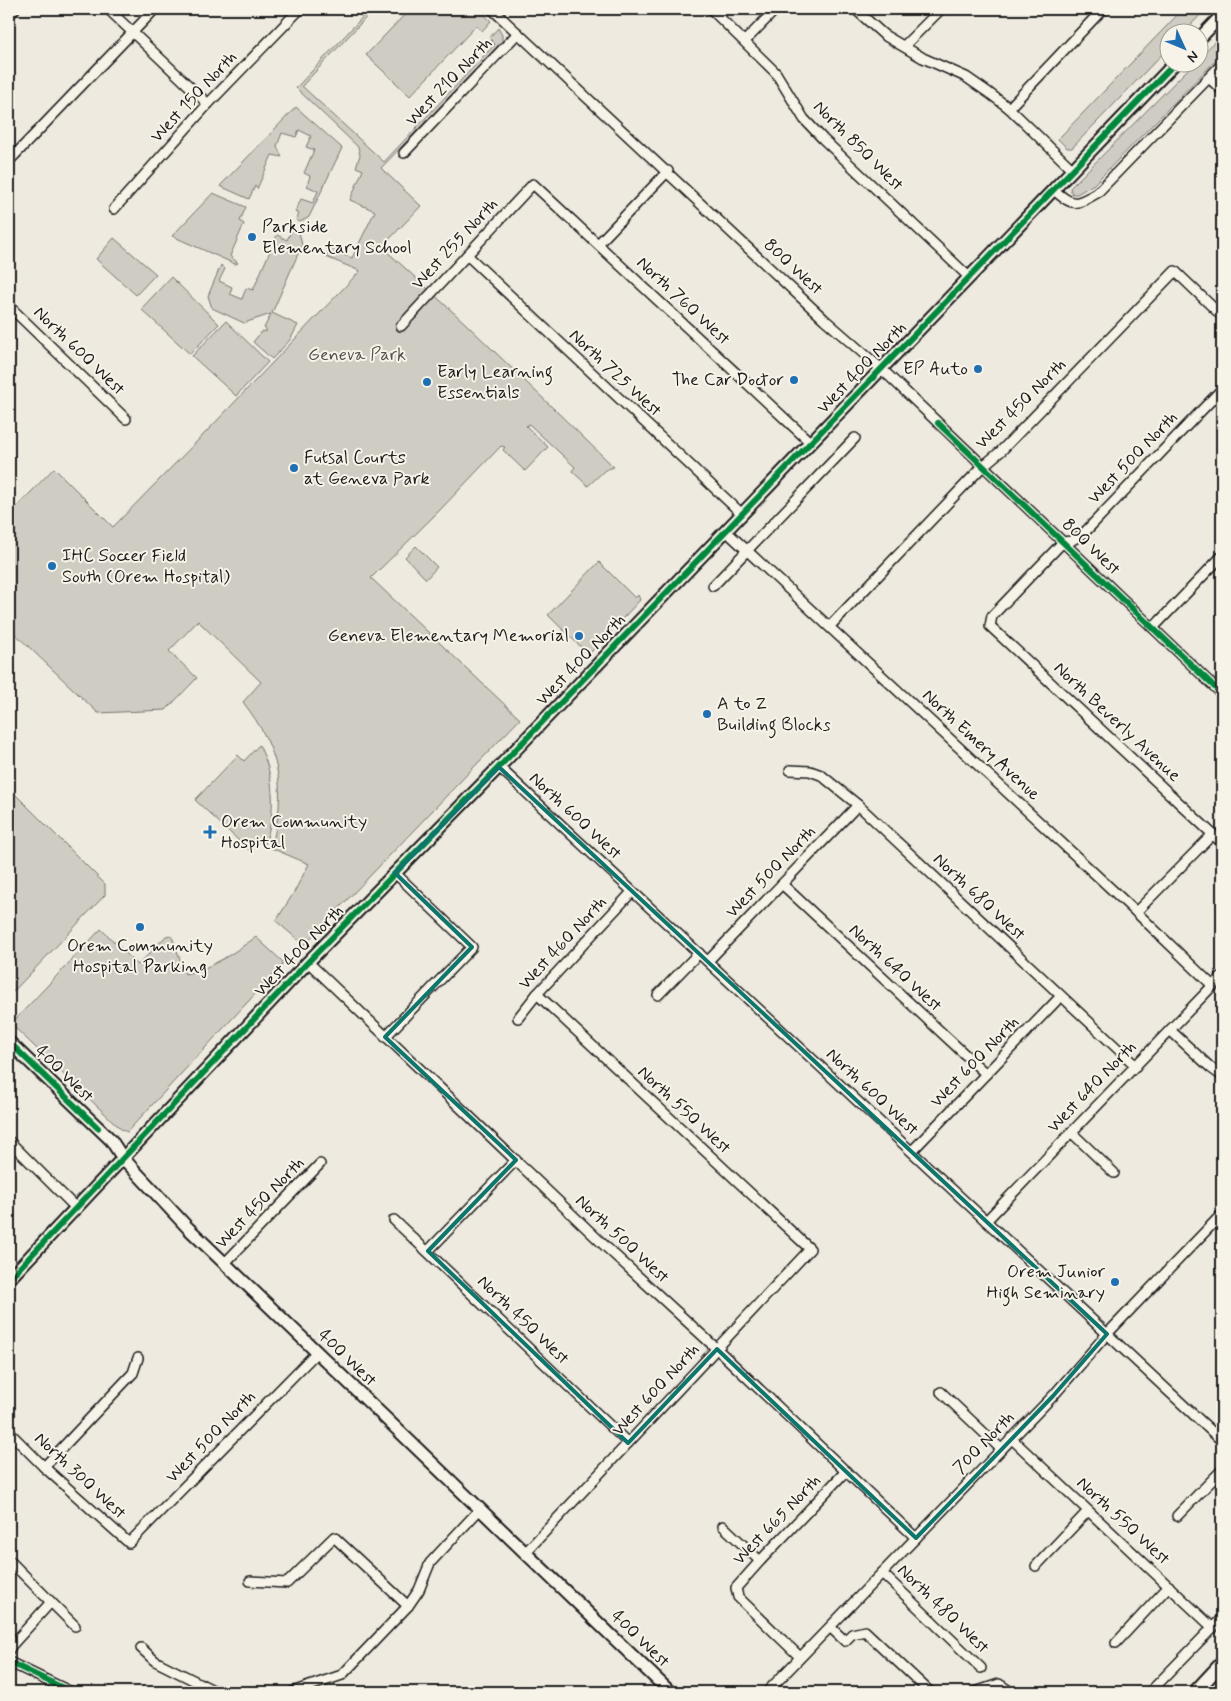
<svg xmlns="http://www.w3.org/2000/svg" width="1231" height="1701" viewBox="0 0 1231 1701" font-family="Mynerve,sans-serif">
  <rect width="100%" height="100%" fill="#eeeae0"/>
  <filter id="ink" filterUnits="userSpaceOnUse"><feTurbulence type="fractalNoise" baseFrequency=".02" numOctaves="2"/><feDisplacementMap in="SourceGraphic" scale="10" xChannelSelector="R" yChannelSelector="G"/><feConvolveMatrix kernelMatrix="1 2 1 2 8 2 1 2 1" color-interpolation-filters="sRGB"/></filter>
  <g filter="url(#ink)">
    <g fill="#cfccc3" stroke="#767470">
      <path d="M370,9H374L302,86L384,162L495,44L489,38L498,28L502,35V42L381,168L421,206L382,247L465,323L614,467L605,470L588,486L572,471L575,467L529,424L526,426L548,447L525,471L503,450L505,447L501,446L439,511L371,578L520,719L304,945L276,921L293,894L309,864L271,848C288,789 280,750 243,702L261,682L198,621L169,651L197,678L166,710L98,713L9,628V515L54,468L113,527L210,428L360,271L326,257L329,248L352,258L375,211L350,200L363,170L356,167L360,155L358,147L296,88Z"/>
      <path d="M410,9H478L491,21L482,31L476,26L410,96L366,55Z"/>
      <path d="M1183,9H1206L1184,32H1168V48L1072,148H1067L1058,139Z"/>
      <path d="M1222,34V54L1094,184L1077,194H1072L1070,188L1194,63L1198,62L1199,58Z"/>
      <path d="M296,107L342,148L309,217L300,222L296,220L299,214L295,212L301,199L313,203L318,191L307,186L310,176L304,173L314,150L306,147L311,136L299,130L296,137L282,133L277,146L282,157L272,155L257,189L255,186L249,199L220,186Z"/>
      <path d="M213,193L246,207L240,221L244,224L230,256L238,263L235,264L172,236Z"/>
      <path d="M292,229L299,232L302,245L272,313L298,325L290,340L272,359L253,342L262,331L266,332V329L264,328L271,314L244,323L212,308L208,296L221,265L225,269L219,281L232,287L230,294L242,299L246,288L253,290L277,235L287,240Z"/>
      <path d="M114,238L156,274L136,295L96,259Z"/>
      <path d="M171,277L219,324L190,354L141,309Z"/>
      <path d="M226,321L268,362L236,396L192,356Z"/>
      <path d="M416,546L437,567L426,579L405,557Z"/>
      <path d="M599,562L635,598L638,595L640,600L591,652L587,653L548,615Z"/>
      <path d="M259,745C275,776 276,811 265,844L255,841L250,851L195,800L238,755L244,761Z"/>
      <path d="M9,788L105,884V895L9,996Z"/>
      <path d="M101,929L138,965L166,936L170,935L173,939L185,974C213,968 233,953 256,937L284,963L127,1132L121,1129L11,1024Z"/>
    </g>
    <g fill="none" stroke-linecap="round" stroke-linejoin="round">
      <defs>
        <g id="minor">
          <path d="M108,9L208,104"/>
          <path d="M492,9L824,319L887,374L1222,694"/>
          <path d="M711,9L776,73L804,119L823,139L969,277"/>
          <path d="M855,9L884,35L923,58L966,77L989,93L1009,108L1073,170"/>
          <path d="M9,15L15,9"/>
          <path d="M745,41L776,9"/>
          <path d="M904,46L941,9"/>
          <path d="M1209,78L1222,90"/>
          <path d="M1009,108L1103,9"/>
          <path d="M404,153L518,33"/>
          <path d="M9,161L155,9"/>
          <path d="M1054,190C1073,207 1076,205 1097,193L1222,64"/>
          <path d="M114,209L208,104L300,9"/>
          <path d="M598,244L668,171"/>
          <path d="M467,255L742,514"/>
          <path d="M9,306L126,419"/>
          <path d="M401,326L533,184L811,443"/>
          <path d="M1222,389L1084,533L1071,541L1063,542L992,616L990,626L1222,843"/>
          <path d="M726,531L1136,912L1213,986"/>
          <path d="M713,586L855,438"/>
          <path d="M830,626L983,466L1001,451L1175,271L1222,316"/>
          <path d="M1153,628L1222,556"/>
          <path d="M499,767L1222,1441"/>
          <path d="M790,770L810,771L821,775L858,805L1136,1066"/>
          <path d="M783,885L986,1074"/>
          <path d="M1136,912L1213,834"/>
          <path d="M708,961L858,805"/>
          <path d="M308,962L605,1246L717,1349L916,1538"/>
          <path d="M658,995L699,953"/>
          <path d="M518,1018L537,994L632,892"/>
          <path d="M1170,1030L1211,1068L1222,1076"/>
          <path d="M385,1037L472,947L395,873"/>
          <path d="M1071,1132L1114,1173"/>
          <path d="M9,1141L77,1209"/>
          <path d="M912,1151L1061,996"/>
          <path d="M394,1220L628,1443"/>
          <path d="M986,1221L1222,976"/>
          <path d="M428,1251L516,1160"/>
          <path d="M224,1264L320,1164"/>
          <path d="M941,1392L1001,1449"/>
          <path d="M9,1432L44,1467L129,1543L316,1353"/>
          <path d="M1011,1438L1213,1628"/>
          <path d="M44,1467L133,1373L138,1358"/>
          <path d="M1177,1516L1222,1470"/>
          <path d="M723,1526L760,1561"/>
          <path d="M525,1553L810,1249L537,994"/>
          <path d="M9,1560L75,1626"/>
          <path d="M1036,1566L1088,1511"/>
          <path d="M882,1573L981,1668"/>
          <path d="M250,1581L287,1583L334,1537L408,1606"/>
          <path d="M830,1627L845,1641L852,1634L865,1631L930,1692"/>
          <path d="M1116,1643L1169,1586"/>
          <path d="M141,1648L155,1661L217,1692"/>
          <path d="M9,1650L12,1645L51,1602"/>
          <path d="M800,1657L738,1597L736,1588L760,1561L846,1471"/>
          <path d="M9,1662L71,1692"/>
          <path d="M292,1692L342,1675L408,1606L419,1590L430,1563L480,1509"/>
          <path d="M767,1692L1053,1396L1107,1334L1222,1214"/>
          <path d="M975,1692L999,1684L1011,1692"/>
          <path d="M1150,1692L1222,1618"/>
        </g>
        <g id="major">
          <path d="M1198,40L1222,15"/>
          <path d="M9,1042L111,1140L122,1157L188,1228L670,1692"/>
          <path d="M9,1279L308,962L499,767L1176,62"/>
        </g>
        <path id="highway" d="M1195,1692L1222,1663"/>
      </defs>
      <use href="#minor" stroke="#1c1c1c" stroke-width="12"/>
      <use href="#major" stroke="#1c1c1c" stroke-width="15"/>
      <use href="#highway" stroke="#1c1c1c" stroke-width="16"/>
      <use href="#minor" stroke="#f7f3e8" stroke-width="9"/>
      <use href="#major" stroke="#f7f3e8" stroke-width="11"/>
      <use href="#highway" stroke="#f7f3e8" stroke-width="12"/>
      <defs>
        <g id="cycleway">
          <path d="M938,423L1222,694"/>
          <path d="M9,1042L98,1128"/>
          <path d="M9,1279L308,962L499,767L1176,62"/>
          <path d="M9,1662L71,1692"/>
        </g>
      </defs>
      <use href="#cycleway" stroke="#f7f3e8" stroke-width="9"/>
      <use href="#cycleway" stroke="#00873e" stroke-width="6"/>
    </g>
  </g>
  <path fill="none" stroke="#0f766e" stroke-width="4" stroke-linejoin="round" d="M499,767L1107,1334L1053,1396L916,1538L717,1349L628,1443L428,1251L516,1160L385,1037L472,947L395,873Z"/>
  <g fill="#1f6fb2" stroke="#f7f3e8" stroke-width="2">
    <circle cx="252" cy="237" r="5"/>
    <circle cx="978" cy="369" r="5"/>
    <circle cx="794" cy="380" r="5"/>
    <circle cx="427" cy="382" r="5"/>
    <circle cx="294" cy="468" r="5"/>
    <circle cx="52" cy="566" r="5"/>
    <circle cx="579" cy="636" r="5"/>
    <circle cx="707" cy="714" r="5"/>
    <path d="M207.5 824.5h5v5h5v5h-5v5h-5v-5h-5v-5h5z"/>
    <circle cx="140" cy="927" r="5"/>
    <circle cx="1115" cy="1282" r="5"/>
  </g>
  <g text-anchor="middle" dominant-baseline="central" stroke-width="4" stroke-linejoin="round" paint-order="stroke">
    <g font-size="18" fill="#1c1c1c" stroke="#f7f3e8">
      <text transform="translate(449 82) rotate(-46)">West 210 North</text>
      <text transform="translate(194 97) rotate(-47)">West 150 North</text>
      <text transform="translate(858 146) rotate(45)">North 850 West</text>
      <text transform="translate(455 244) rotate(-47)">West 255 North</text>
      <text transform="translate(793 267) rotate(43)">800 West</text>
      <text transform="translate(683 301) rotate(43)">North 760 West</text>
      <text transform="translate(79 351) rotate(44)">North 600 West</text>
      <text transform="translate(862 368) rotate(-46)">West 400 North</text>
      <text transform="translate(615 373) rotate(43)">North 725 West</text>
      <text transform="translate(1021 404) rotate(-45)">West 450 North</text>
      <text transform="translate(1133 458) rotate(-46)">West 500 North</text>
      <text transform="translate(1091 547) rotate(44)">800 West</text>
      <text transform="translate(581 660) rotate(-46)">West 400 North</text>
      <text transform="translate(1117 722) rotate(43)">North Beverly Avenue</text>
      <text transform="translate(981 745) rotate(43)">North Emery Avenue</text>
      <text transform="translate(575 816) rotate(43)">North 600 West</text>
      <text transform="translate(771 872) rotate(-46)">West 500 North</text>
      <text transform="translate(979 897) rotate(43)">North 680 West</text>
      <text transform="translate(563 943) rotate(-47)">West 460 North</text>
      <text transform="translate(299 951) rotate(-46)">West 400 North</text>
      <text transform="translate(895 968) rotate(43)">North 640 West</text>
      <text transform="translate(975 1062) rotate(-46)">West 600 North</text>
      <text transform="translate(64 1074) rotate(44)">400 West</text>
      <text transform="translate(1092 1087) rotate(-46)">West 640 North</text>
      <text transform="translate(872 1092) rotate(43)">North 600 West</text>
      <text transform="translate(684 1110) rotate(43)">North 550 West</text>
      <text transform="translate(260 1203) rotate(-46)">West 450 North</text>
      <text transform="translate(622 1239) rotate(43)">North 500 West</text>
      <text transform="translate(523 1320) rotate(44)">North 450 West</text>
      <text transform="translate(347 1358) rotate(44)">400 West</text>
      <text transform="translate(656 1390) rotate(-47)">West 600 North</text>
      <text transform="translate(211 1437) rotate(-46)">West 500 North</text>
      <text transform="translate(984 1443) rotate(-46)">700 North</text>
      <text transform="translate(80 1476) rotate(43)">North 300 West</text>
      <text transform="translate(777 1520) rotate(-46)">West 665 North</text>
      <text transform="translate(1123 1521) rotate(43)">North 550 West</text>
      <text transform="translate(943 1609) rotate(44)">North 480 West</text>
      <text transform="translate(640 1639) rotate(44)">400 West</text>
    </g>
    <g font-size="18" fill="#1c1c1c" stroke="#f7f3e8" text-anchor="start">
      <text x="262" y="227">Parkside<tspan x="262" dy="21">Elementary School</tspan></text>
      <text x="968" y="369" text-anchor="end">EP Auto</text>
      <text x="437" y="372">Early Learning<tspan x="437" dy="21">Essentials</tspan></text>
      <text x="784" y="380" text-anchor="end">The Car Doctor</text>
      <text x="304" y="458">Futsal Courts<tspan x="304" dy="21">at Geneva Park</tspan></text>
      <text x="62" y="556">IHC Soccer Field<tspan x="62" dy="21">South (Orem Hospital)</tspan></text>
      <text x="569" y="636" text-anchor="end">Geneva Elementary Memorial</text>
      <text x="717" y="704">A to Z<tspan x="717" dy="21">Building Blocks</tspan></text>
      <text x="221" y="822">Orem Community<tspan x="221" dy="21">Hospital</tspan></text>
      <text x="140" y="946" text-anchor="middle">Orem Community<tspan x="140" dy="21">Hospital Parking</tspan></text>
      <text x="1105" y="1272" text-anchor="end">Orem Junior<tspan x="1105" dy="21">High Seminary</tspan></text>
    </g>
    <g font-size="18" fill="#52514e" stroke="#f7f3e8">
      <text x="357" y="355">Geneva Park</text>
    </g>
  </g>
  <rect width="1231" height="1701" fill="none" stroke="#f7f3e8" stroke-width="30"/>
  <rect x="15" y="15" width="1201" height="1671" fill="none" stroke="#1c1c1c" stroke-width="2" filter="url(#ink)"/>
  <g transform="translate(1184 48) rotate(134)"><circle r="24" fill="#f7f3e8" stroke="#9f9d96"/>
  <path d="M0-4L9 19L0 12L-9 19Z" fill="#1f6fb2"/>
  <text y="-8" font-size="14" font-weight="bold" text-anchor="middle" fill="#1c1c1c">N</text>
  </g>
</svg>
